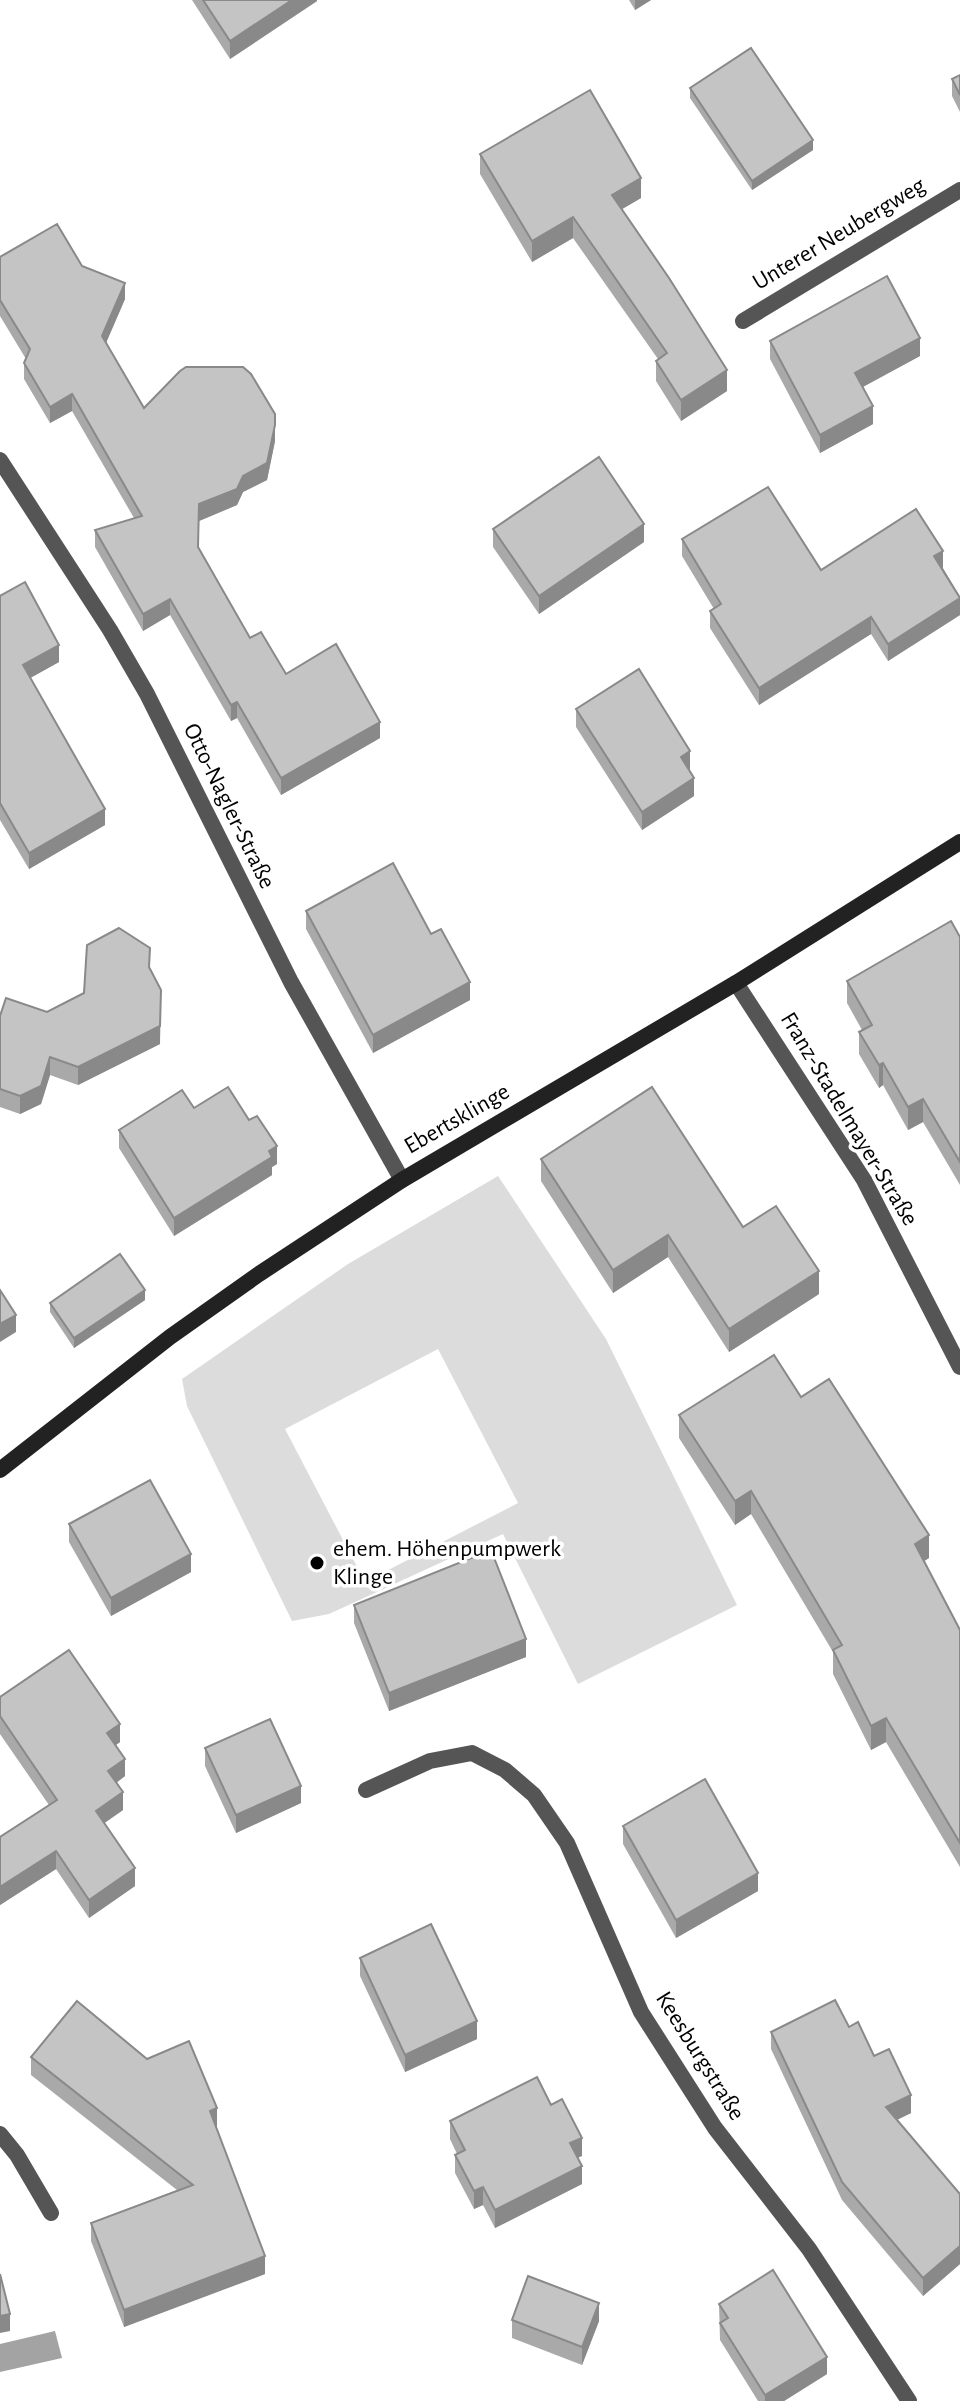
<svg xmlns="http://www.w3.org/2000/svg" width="960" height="2401" viewBox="0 0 960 2401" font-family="'Alegreya Sans',sans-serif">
  <rect width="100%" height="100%" fill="#fff"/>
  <path fill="#dcdcdc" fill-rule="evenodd" d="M498,1176L606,1339L737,1605L578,1684L503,1534L329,1614L292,1621L187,1406L182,1379L348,1264ZM438,1349L518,1503L365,1582L285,1429Z"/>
  <path fill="#a3a3a3" d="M55,2331L62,2358L0,2372V2344Z"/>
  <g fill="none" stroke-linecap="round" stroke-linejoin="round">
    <path stroke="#555" stroke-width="16" d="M743,321L960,190"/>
    <g stroke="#555" stroke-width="16">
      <path d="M0,460L110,630L147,694L291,982L402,1180"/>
      <path d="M736,983L864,1180L960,1367"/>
      <path d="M366,1790L430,1761L472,1753L505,1770L534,1795L567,1843L641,2012L715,2128L809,2249L909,2401"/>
      <path d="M0,2134L17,2155L51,2213"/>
    </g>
    <path stroke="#222" stroke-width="16" d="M0,1470L170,1337L259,1274L402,1180L736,983L960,842"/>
  </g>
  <g fill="#a9a9a9">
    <path d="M192,0H317V1L230,59Z"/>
    <path d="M629,0H651L635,10Z"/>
    <path d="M960,75V112L952,96V79Z"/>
    <path d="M690,88L813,150L752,190L690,98Z"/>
    <path d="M480,154L641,198L622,209L727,391L681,421L656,381V361L658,359L573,238L532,262L480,174Z"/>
    <path d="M0,257L82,266L125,299L106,343L144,408L275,441L267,480L243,492L237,505L199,521V548L250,638L286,674L380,738L281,795L237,718L231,721L170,615L143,631L95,547V530L134,518L72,411L50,423L24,379V363L26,359L0,316Z"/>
    <path d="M770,341L920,356L863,387L873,424L820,453L770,359Z"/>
    <path d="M493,529L644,542L539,614L493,547Z"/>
    <path d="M682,539L821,570L943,568L960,597V615L888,661L871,634L759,705L710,628V611L714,609L682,556Z"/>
    <path d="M0,596L59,662L30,678L105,825L29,869L0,820Z"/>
    <path d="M576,709L690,769L689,770L694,796L642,830L576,727Z"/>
    <path d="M306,911L431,934L470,1000L373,1053L306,929Z"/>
    <path d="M960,937V1185L923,1122L908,1130L883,1085L879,1088L859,1054V1032L862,1030L847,1003V981Z"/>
    <path d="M150,969L160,1044L78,1085L50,1075L41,1104L20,1114L0,1107V1016L47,1012Z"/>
    <path d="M194,1108L277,1164L272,1167V1175L174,1236L119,1148V1130Z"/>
    <path d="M541,1159L743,1227L819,1294L729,1352L668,1257L613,1293L541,1181Z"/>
    <path d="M145,1300L74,1348L50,1312V1303Z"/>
    <path d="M801,1397L929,1558L924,1561L960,1630V1867L886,1742L871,1750L833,1674V1652L751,1514L735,1525L679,1438V1415Z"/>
    <path d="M69,1524L191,1572L111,1616L69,1542Z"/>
    <path d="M354,1605L526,1657L389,1711L354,1623Z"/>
    <path d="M0,1697L120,1742L116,1745L125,1776L116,1783L123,1810L104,1823L135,1886L89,1918L56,1869L0,1905V1837L49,1805L0,1734Z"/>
    <path d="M205,1748L301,1803L236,1833L205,1766Z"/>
    <path d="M623,1826L758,1891L676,1938L623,1844Z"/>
    <path d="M360,1958L477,2039L405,2072L360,1976Z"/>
    <path d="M771,2032L874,2056L911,2113L897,2120L960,2194V2264L923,2296L842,2200L771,2049Z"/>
    <path d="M31,2057L217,2126L216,2127L265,2274L124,2327L91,2241V2223L177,2190L31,2075Z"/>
    <path d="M551,2105L582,2156L577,2157L582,2184L495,2228L483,2205L474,2209L455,2173V2155L457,2154L450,2139V2121Z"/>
    <path d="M719,2304L827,2374L784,2401H758L720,2340Z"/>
    <path d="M512,2320L599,2321L582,2365L512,2338Z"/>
  </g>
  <g fill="#898989">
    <path d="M292,0H317V1L230,59V41Z"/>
    <path d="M635,0H651L635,10Z"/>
    <path d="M813,140V150L752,190V181Z"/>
    <path d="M641,178V198L612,215V195Z"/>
    <path d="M573,217V238L532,262V241Z"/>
    <path d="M125,283V299L102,352V336Z"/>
    <path d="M920,338V356L855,391V373Z"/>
    <path d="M727,370V391L681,421V400Z"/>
    <path d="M72,394V411L50,423V407Z"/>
    <path d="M873,406V424L820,453V435Z"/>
    <path d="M275,425V441L267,480L243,492L237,505L199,521V504L243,476Z"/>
    <path d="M644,524V542L539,614V596Z"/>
    <path d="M943,551V568L934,573V556Z"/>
    <path d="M960,598V615L888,661V644Z"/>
    <path d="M170,599V615L143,631V614Z"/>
    <path d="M871,617V634L759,705V688Z"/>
    <path d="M59,645V662L23,682V665Z"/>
    <path d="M237,702V718L231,721V705Z"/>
    <path d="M380,722V738L281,795V778Z"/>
    <path d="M690,751V769L681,775V757Z"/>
    <path d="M694,778V796L642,830V812Z"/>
    <path d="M105,809V825L29,869V853Z"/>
    <path d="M470,982V1000L373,1053V1035Z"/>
    <path d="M161,990L160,1044L78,1085V1067Z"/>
    <path d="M50,1057V1075L41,1104L20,1114V1096Z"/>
    <path d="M883,1063V1085L879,1088V1065Z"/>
    <path d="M923,1099V1122L908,1130V1107Z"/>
    <path d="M277,1146V1164L272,1167V1175L174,1236V1218Z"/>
    <path d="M668,1235V1257L613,1293V1270Z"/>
    <path d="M819,1271V1294L729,1352V1329Z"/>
    <path d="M145,1290V1300L74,1348V1338Z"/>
    <path d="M16,1315V1332L0,1342V1324Z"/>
    <path d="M751,1491V1514L735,1525V1501Z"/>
    <path d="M929,1535V1558L915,1567V1544Z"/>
    <path d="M191,1554V1572L111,1616V1598Z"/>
    <path d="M526,1639V1657L389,1711V1693Z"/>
    <path d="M886,1718V1742L871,1750V1726Z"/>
    <path d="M120,1724V1742L107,1751V1733Z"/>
    <path d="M125,1759V1776L108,1789V1771Z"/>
    <path d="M301,1786V1803L236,1833V1815Z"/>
    <path d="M123,1792V1810L96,1829V1811Z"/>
    <path d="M56,1851V1869L0,1905V1887Z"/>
    <path d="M135,1868V1886L89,1918V1900Z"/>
    <path d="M758,1873V1891L676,1938V1920Z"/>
    <path d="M477,2021V2039L405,2072V2055Z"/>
    <path d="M911,2095V2113L886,2125V2107Z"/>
    <path d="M217,2108V2126L210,2129V2111Z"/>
    <path d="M582,2138V2156L570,2161V2143Z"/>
    <path d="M582,2166V2184L495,2228V2210Z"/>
    <path d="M483,2187V2205L474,2209V2191Z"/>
    <path d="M960,2246V2264L923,2296V2278Z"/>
    <path d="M265,2256V2274L124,2327V2310Z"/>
    <path d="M599,2303V2321L582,2365V2347Z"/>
    <path d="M10,2314V2331L0,2333V2316Z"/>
    <path d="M827,2357V2374L784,2401H765V2395Z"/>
  </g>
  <g fill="#c4c4c4" stroke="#898989" stroke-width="2">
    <path d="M203,0H292L230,41Z"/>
    <path d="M751,48L813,140L752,181L690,88Z"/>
    <path d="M960,75V95L952,79Z"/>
    <path d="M590,90L641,178L612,195L669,278L727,370L681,400L656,361L667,353L573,217L532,241L480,154Z"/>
    <path d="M57,224L82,266L125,283L102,336L144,408L180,371L186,367H243L251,374L275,414V425L267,463L243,476L237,489L199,504L198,547L250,638L261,632L286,674L336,644L380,722L281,778L237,702L231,705L170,599L143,614L95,530L142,516L72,394L50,407L24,363L30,349L0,300V257Z"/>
    <path d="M887,276L920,338L855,373L873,406L820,435L770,341Z"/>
    <path d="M599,457L644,524L539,596L493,529Z"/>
    <path d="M768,487L821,570L916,509L943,551L934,556L960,598L888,644L871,617L759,688L710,611L721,604L682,539Z"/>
    <path d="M25,582L59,645L23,665L105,809L29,853L0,803V596Z"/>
    <path d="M639,669L690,751L681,757L694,778L642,812L576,709Z"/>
    <path d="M393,863L431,934L441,929L470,982L373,1035L306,911Z"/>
    <path d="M951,921L960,937V1162L923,1099L908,1107L883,1063L879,1065L859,1032L872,1025L847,981Z"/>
    <path d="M119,928L150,948L149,967L161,990L160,1026L78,1067L50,1057L41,1086L20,1096L0,1089V1016L6,998L47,1012L84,993L87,945Z"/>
    <path d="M228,1087L249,1120L257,1116L277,1146L269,1151L272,1157L174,1218L119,1130L182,1090L194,1108Z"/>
    <path d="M652,1087L743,1227L776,1206L819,1271L729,1329L668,1235L613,1270L541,1159Z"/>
    <path d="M120,1254L145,1290L74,1338L50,1303Z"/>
    <path d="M0,1290L16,1315L0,1324Z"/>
    <path d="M774,1355L801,1397L829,1379L929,1535L915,1544L960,1630V1843L886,1718L871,1726L833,1650L842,1645L751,1491L735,1501L679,1415Z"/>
    <path d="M150,1480L191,1554L111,1598L69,1524Z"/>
    <path d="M491,1550L526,1639L389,1693L354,1605Z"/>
    <path d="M69,1650L120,1724L107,1733L125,1759L108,1771L123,1792L96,1811L135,1868L89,1900L56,1851L0,1887V1837L57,1800L0,1716V1697Z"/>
    <path d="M270,1719L301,1786L236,1815L205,1748Z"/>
    <path d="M705,1779L758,1873L676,1920L623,1826Z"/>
    <path d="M431,1924L477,2021L405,2055L360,1958Z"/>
    <path d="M835,2000L849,2027L858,2022L874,2056L889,2049L911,2095L886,2107L960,2194V2246L923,2278L842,2182L771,2032Z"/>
    <path d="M77,2001L147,2059L189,2041L217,2108L210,2111L265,2256L124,2310L91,2223L193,2185L31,2057Z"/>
    <path d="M537,2077L551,2105L562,2099L582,2138L570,2143L582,2166L495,2210L483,2187L474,2191L455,2155L465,2150L450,2121Z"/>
    <path d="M773,2270L827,2357L765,2395L720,2323L728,2318L719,2304Z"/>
    <path d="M0,2274L10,2314L0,2316Z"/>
    <path d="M528,2276L599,2303L582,2347L512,2320Z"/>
  </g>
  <circle fill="#000" stroke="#fff" stroke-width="3" cx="317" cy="1563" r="8"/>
  <g text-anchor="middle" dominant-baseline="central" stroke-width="7" stroke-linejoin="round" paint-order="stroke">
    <g font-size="24" fill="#000" stroke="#fff">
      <text transform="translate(839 234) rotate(-31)">Unterer Neubergweg</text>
      <text transform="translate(229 806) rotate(64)">Otto-Nagler-Straße</text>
      <text transform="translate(457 1119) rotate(-30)">Ebertsklinge</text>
      <text transform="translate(849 1119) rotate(59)">Franz-Stadelmayer-Straße</text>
      <text transform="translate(700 2056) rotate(58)">Keesburgstraße</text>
    </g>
    <g font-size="24" fill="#000" stroke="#fff" text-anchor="start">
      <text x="333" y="1549">ehem. Höhenpumpwerk<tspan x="333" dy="28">Klinge</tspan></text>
    </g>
  </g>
</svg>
